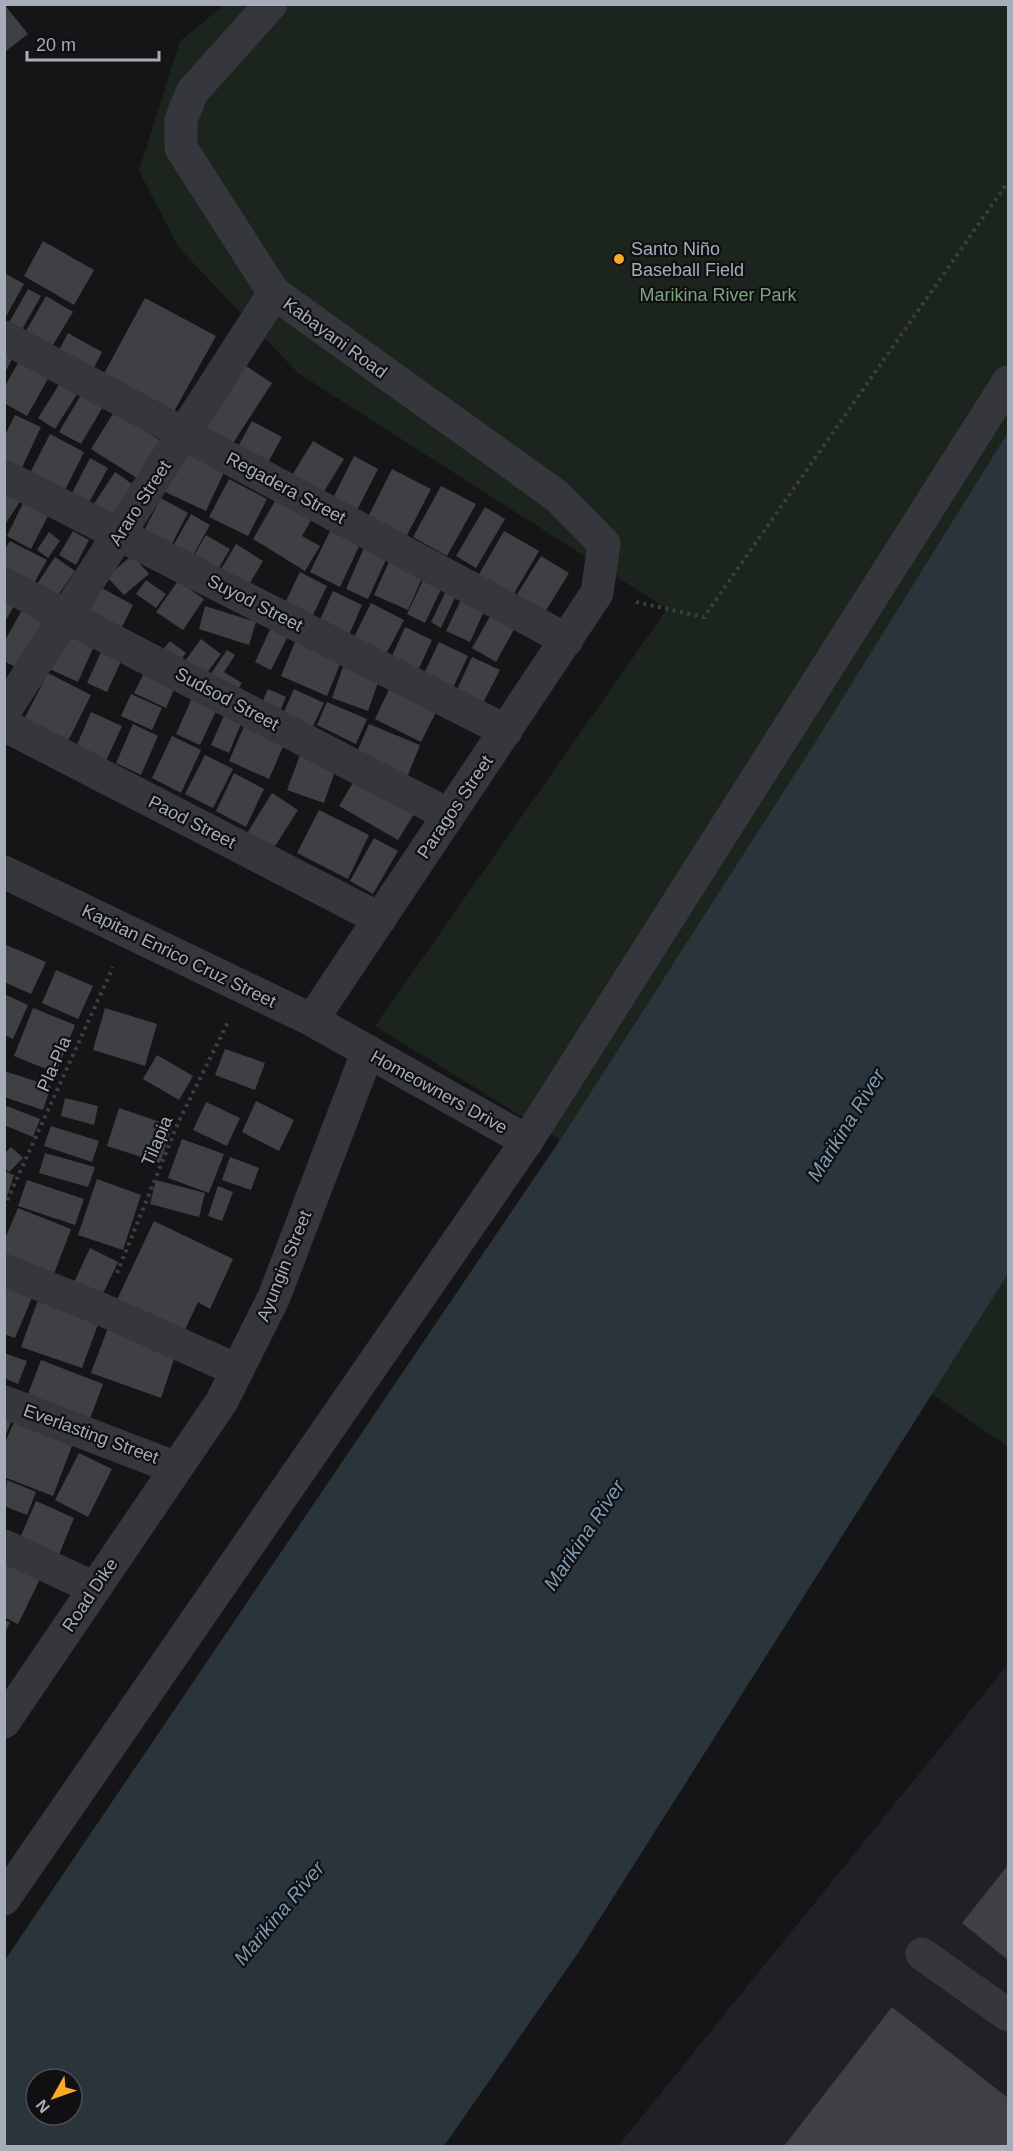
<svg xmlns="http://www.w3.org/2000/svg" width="1013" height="2151" viewBox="0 0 1013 2151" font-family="Arial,sans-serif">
  <rect width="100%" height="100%" fill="#151517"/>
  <path fill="#202124" d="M1008,1664V2146H618Z"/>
  <g fill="#1c251d">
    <path d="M224,5H1008V432L809,752L560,1140L375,1026L667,609L298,373L179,248L139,171L180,41Z"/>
    <path d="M1008,1274V1447L932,1394Z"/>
  </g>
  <path fill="#2a343b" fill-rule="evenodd" d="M1008,432V1274L578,1953L444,2146H5V1960L560,1140L809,752ZM36,2079H72V2115H36Z"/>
  <g fill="#3e4044">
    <path d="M4,4L28,34L6,51L4,49Z"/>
    <path d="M43,241L94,270L74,305L24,276Z"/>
    <path d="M4,273L24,284L4,320Z"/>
    <path d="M28,289L41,296L19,335L6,328Z"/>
    <path d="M46,296L73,312L48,353L22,338Z"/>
    <path d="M145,298L216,336L171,417L101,379Z"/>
    <path d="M68,333L102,352L89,377L55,358Z"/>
    <path d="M4,346L16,352L4,374Z"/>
    <path d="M23,354L53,370L27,416L4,403V388Z"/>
    <path d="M240,362L272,383L228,451L196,429Z"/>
    <path d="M62,380L79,391L55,429L38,418Z"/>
    <path d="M82,393L104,405L81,444L59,432Z"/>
    <path d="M114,412L164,443L140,480L91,449Z"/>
    <path d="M15,415L41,427L18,476L4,471V437Z"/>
    <path d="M252,421L282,437L265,468L235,452Z"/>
    <path d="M50,434L84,452L61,498L26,481Z"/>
    <path d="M313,441L344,459L318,501L288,482Z"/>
    <path d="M183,448L226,468L206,511L163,491Z"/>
    <path d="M354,456L378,469L354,516L330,504Z"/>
    <path d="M90,458L108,468L86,508L69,499Z"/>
    <path d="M392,469L431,489L403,543L365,523Z"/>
    <path d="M115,472L138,488L114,524L91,508Z"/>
    <path d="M229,479L267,499L248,536L209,517Z"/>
    <path d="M441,486L476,504L447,556L413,537Z"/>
    <path d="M4,489L21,500L4,526Z"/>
    <path d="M278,496L313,517L302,536L320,546L305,571L253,539Z"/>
    <path d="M161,498L188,513L167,553L140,538Z"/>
    <path d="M24,501L49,514L31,549L7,536Z"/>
    <path d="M485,507L505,519L476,568L456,556Z"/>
    <path d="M191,514L210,525L187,566L168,555Z"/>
    <path d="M333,525L362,540L340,587L310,572Z"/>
    <path d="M73,531L89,540L76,565L59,555Z"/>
    <path d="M504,531L539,551L512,597L478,576Z"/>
    <path d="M49,532L60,541L48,558L37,550Z"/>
    <path d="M206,535L230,549L214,576L190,562Z"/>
    <path d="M10,541L47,560L28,594L4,582V550Z"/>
    <path d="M366,543L389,553L368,599L346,589Z"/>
    <path d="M236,544L263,561L244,593L217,576Z"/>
    <path d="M132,555L149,574L124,595L107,577Z"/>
    <path d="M392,555L423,576L408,610L374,595Z"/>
    <path d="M541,556L569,573L542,617L514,599Z"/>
    <path d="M55,557L75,571L52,604L33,590Z"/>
    <path d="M300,572L327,586L309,623L282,609Z"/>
    <path d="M427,572L445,581L425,623L407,614Z"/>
    <path d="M146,580L166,594L156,608L136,594Z"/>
    <path d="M178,581L204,599L183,630L156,612Z"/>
    <path d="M449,585L459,589L441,628L431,622Z"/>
    <path d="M100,587L133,605L116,639L82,621Z"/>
    <path d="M466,589L489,600L470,642L446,631Z"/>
    <path d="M333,591L362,605L346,642L316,628Z"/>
    <path d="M4,601L14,606L4,623Z"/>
    <path d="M371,603L404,620L383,660L351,643Z"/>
    <path d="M205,606L256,622L249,645L199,629Z"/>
    <path d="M22,610L47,624L21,670L4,661V642Z"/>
    <path d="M493,611L517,624L496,662L472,648Z"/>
    <path d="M274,621L291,630L271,670L255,662Z"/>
    <path d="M405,627L432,640L415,677L388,665Z"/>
    <path d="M61,630L94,646L78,682L45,667Z"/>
    <path d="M297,637L343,657L327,696L281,676Z"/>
    <path d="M201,639L221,654L200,682L180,668Z"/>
    <path d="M170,641L186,653L173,670L157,657Z"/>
    <path d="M439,642L468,656L450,694L421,680Z"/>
    <path d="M102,650L122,659L107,692L87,683Z"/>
    <path d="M227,650L235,655L224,672L242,683L232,698L206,681Z"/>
    <path d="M472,657L500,670L480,709L454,696Z"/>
    <path d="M345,661L381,674L368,711L332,698Z"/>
    <path d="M145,671L176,685L166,708L134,693Z"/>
    <path d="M48,673L91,695L66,745L22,723Z"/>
    <path d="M391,685L438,708L421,742L375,719Z"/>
    <path d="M268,689L286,697L277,718L259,710Z"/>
    <path d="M294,689L324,703L311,730L282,716Z"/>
    <path d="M131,694L162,708L152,730L121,716Z"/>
    <path d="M192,698L217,709L200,745L176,734Z"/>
    <path d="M327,702L367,719L356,744L317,725Z"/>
    <path d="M226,711L243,719L229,753L211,745Z"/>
    <path d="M91,712L122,726L106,761L76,747Z"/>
    <path d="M133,724L158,736L141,775L116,763Z"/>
    <path d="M245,724L285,742L269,779L229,761Z"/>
    <path d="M369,724L420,745L406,780L354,759Z"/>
    <path d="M172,736L201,750L181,793L152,778Z"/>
    <path d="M205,755L233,769L213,808L185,794Z"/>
    <path d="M300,755L336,768L324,803L287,790Z"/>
    <path d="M360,771L419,806L398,840L339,806Z"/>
    <path d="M234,773L264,789L246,827L216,811Z"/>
    <path d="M272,793L298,810L272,851L246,835Z"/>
    <path d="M319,810L369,835L348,879L297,853Z"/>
    <path d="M374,838L398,851L373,894L350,881Z"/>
    <path d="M4,944L46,962L31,994L4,982Z"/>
    <path d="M56,970L93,986L78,1019L42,1003Z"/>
    <path d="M4,994L28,1005L13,1039L4,1035Z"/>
    <path d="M33,1008L75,1025L56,1073L14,1056Z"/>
    <path d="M105,1008L157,1024L145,1066L93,1050Z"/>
    <path d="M225,1049L265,1063L255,1090L215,1075Z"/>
    <path d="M157,1055L193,1076L179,1100L143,1079Z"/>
    <path d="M4,1071L51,1086L43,1110L4,1097Z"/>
    <path d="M65,1098L98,1106L94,1125L61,1116Z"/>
    <path d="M256,1101L294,1120L279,1151L242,1132Z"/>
    <path d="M206,1102L240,1118L227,1146L193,1130Z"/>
    <path d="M4,1105L40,1119L33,1137L4,1125Z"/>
    <path d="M119,1108L172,1126L160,1163L107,1146Z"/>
    <path d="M51,1126L99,1141L92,1162L44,1146Z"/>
    <path d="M182,1139L224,1154L209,1193L168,1178Z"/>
    <path d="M11,1147L23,1158L9,1172L4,1168V1154Z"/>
    <path d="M45,1153L95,1167L88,1187L39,1173Z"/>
    <path d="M230,1157L259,1168L251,1190L222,1180Z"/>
    <path d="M4,1171L14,1175L5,1202H4Z"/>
    <path d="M97,1179L141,1195L123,1250L78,1235Z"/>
    <path d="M27,1180L84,1199L75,1225L18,1206Z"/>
    <path d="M156,1180L205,1193L199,1217L150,1204Z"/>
    <path d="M218,1186L233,1192L222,1221L208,1216Z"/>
    <path d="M18,1208L71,1229L51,1282L4,1264V1241Z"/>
    <path d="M154,1221L233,1259L210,1309L198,1302L181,1338L114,1306Z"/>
    <path d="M90,1248L118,1262L98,1304L70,1291Z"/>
    <path d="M4,1274L36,1288L15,1338L4,1334Z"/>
    <path d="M39,1297L100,1319L82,1368L21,1347Z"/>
    <path d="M109,1325L177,1350L161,1398L91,1373Z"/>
    <path d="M4,1353L27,1361L18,1384L4,1378Z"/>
    <path d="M41,1360L103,1384L87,1427L25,1402Z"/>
    <path d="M4,1417L12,1420L4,1439Z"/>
    <path d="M14,1422L72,1446L53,1496L4,1477V1445Z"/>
    <path d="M79,1453L112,1469L88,1517L55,1500Z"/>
    <path d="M7,1480L36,1492L27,1515L4,1506Z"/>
    <path d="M36,1501L74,1518L56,1562L17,1545Z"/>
    <path d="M4,1557L42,1575L18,1624L4,1617Z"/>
    <path d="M4,1620L10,1622L4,1635Z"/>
    <path d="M1008,1865V1960L962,1923Z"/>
    <path d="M892,2007L1008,2098V2146H784Z"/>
  </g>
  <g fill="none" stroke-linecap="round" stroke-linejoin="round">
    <g stroke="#3b3e43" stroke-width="4" stroke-dasharray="3 4.5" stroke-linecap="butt">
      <path d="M636,602L704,617L1008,182"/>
      <path d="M4,1207L113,967"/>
      <path d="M117,1273L178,1123L228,1022"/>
    </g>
    <g stroke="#35373c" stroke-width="33">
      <path d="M271,4L192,92L181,120V148L274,293L557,496L604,544L597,593L312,1020"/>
      <path d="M4,337L567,640"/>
      <path d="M4,476L506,731"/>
      <path d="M4,584L449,815"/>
      <path d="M4,712L274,293"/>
      <path d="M4,725L380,919"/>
      <path d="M4,872L312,1020L527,1141"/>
      <path d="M4,1270L103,1310L237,1370"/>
      <path d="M4,1402L176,1468"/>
      <path d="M4,1546L94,1588"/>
      <path d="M4,1722L222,1401L274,1297L368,1051"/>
      <path d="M4,1899L527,1141L1008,382"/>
      <path d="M922,1954L1008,2015"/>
    </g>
  </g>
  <circle fill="#fbaa28" stroke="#101012" stroke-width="2" cx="619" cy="259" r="6"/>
  <g text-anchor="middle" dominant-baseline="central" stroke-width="4.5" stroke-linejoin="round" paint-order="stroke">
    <g font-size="18" fill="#a6acb8" stroke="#101012" text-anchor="start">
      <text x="631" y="249">Santo Niño<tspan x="631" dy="21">Baseball Field</tspan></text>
    </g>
    <g font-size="18" fill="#7ba47c" stroke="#101012">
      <text x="718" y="295">Marikina River Park</text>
    </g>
    <g font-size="18" fill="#a6acb8" stroke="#101012">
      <text transform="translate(335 338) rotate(36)">Kabayani Road</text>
      <text transform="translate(286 488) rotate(28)">Regadera Street</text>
      <text transform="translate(140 503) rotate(-57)">Araro Street</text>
      <text transform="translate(255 603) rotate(27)">Suyod Street</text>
      <text transform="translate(227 699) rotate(28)">Sudsod Street</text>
      <text transform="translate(455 807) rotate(-56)">Paragos Street</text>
      <text transform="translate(192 822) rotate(27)">Paod Street</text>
      <text transform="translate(179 956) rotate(26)">Kapitan Enrico Cruz Street</text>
      <text transform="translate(54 1064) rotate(-66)">Pla-Pla</text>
      <text transform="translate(439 1092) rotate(29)">Homeowners Drive</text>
      <text transform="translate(157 1141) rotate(-67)">Tilapia</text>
      <text transform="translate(284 1266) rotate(-68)">Ayungin Street</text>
      <text transform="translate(91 1434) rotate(20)">Everlasting Street</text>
      <text transform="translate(90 1595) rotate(-56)">Road Dike</text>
    </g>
    <g font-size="20" font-style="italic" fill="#7b9cb5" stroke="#101012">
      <text transform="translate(846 1125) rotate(-58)">Marikina River</text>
      <text transform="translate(584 1535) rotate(-56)">Marikina River</text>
      <text transform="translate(279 1913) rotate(-50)">Marikina River</text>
    </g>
  </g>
  <rect width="1013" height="2151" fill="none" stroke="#a6acb8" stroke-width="12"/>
  <g transform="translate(54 2097) rotate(230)"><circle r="28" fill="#101012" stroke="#4c4e54" stroke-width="1.5"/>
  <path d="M0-4.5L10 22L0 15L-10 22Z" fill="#fbaa28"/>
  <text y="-9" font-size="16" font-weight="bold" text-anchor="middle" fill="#a6acb8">N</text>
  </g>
  <path d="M27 51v9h132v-9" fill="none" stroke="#a6acb8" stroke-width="3"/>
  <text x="36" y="51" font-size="18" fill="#a6acb8" stroke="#101012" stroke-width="4.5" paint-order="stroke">20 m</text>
</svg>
